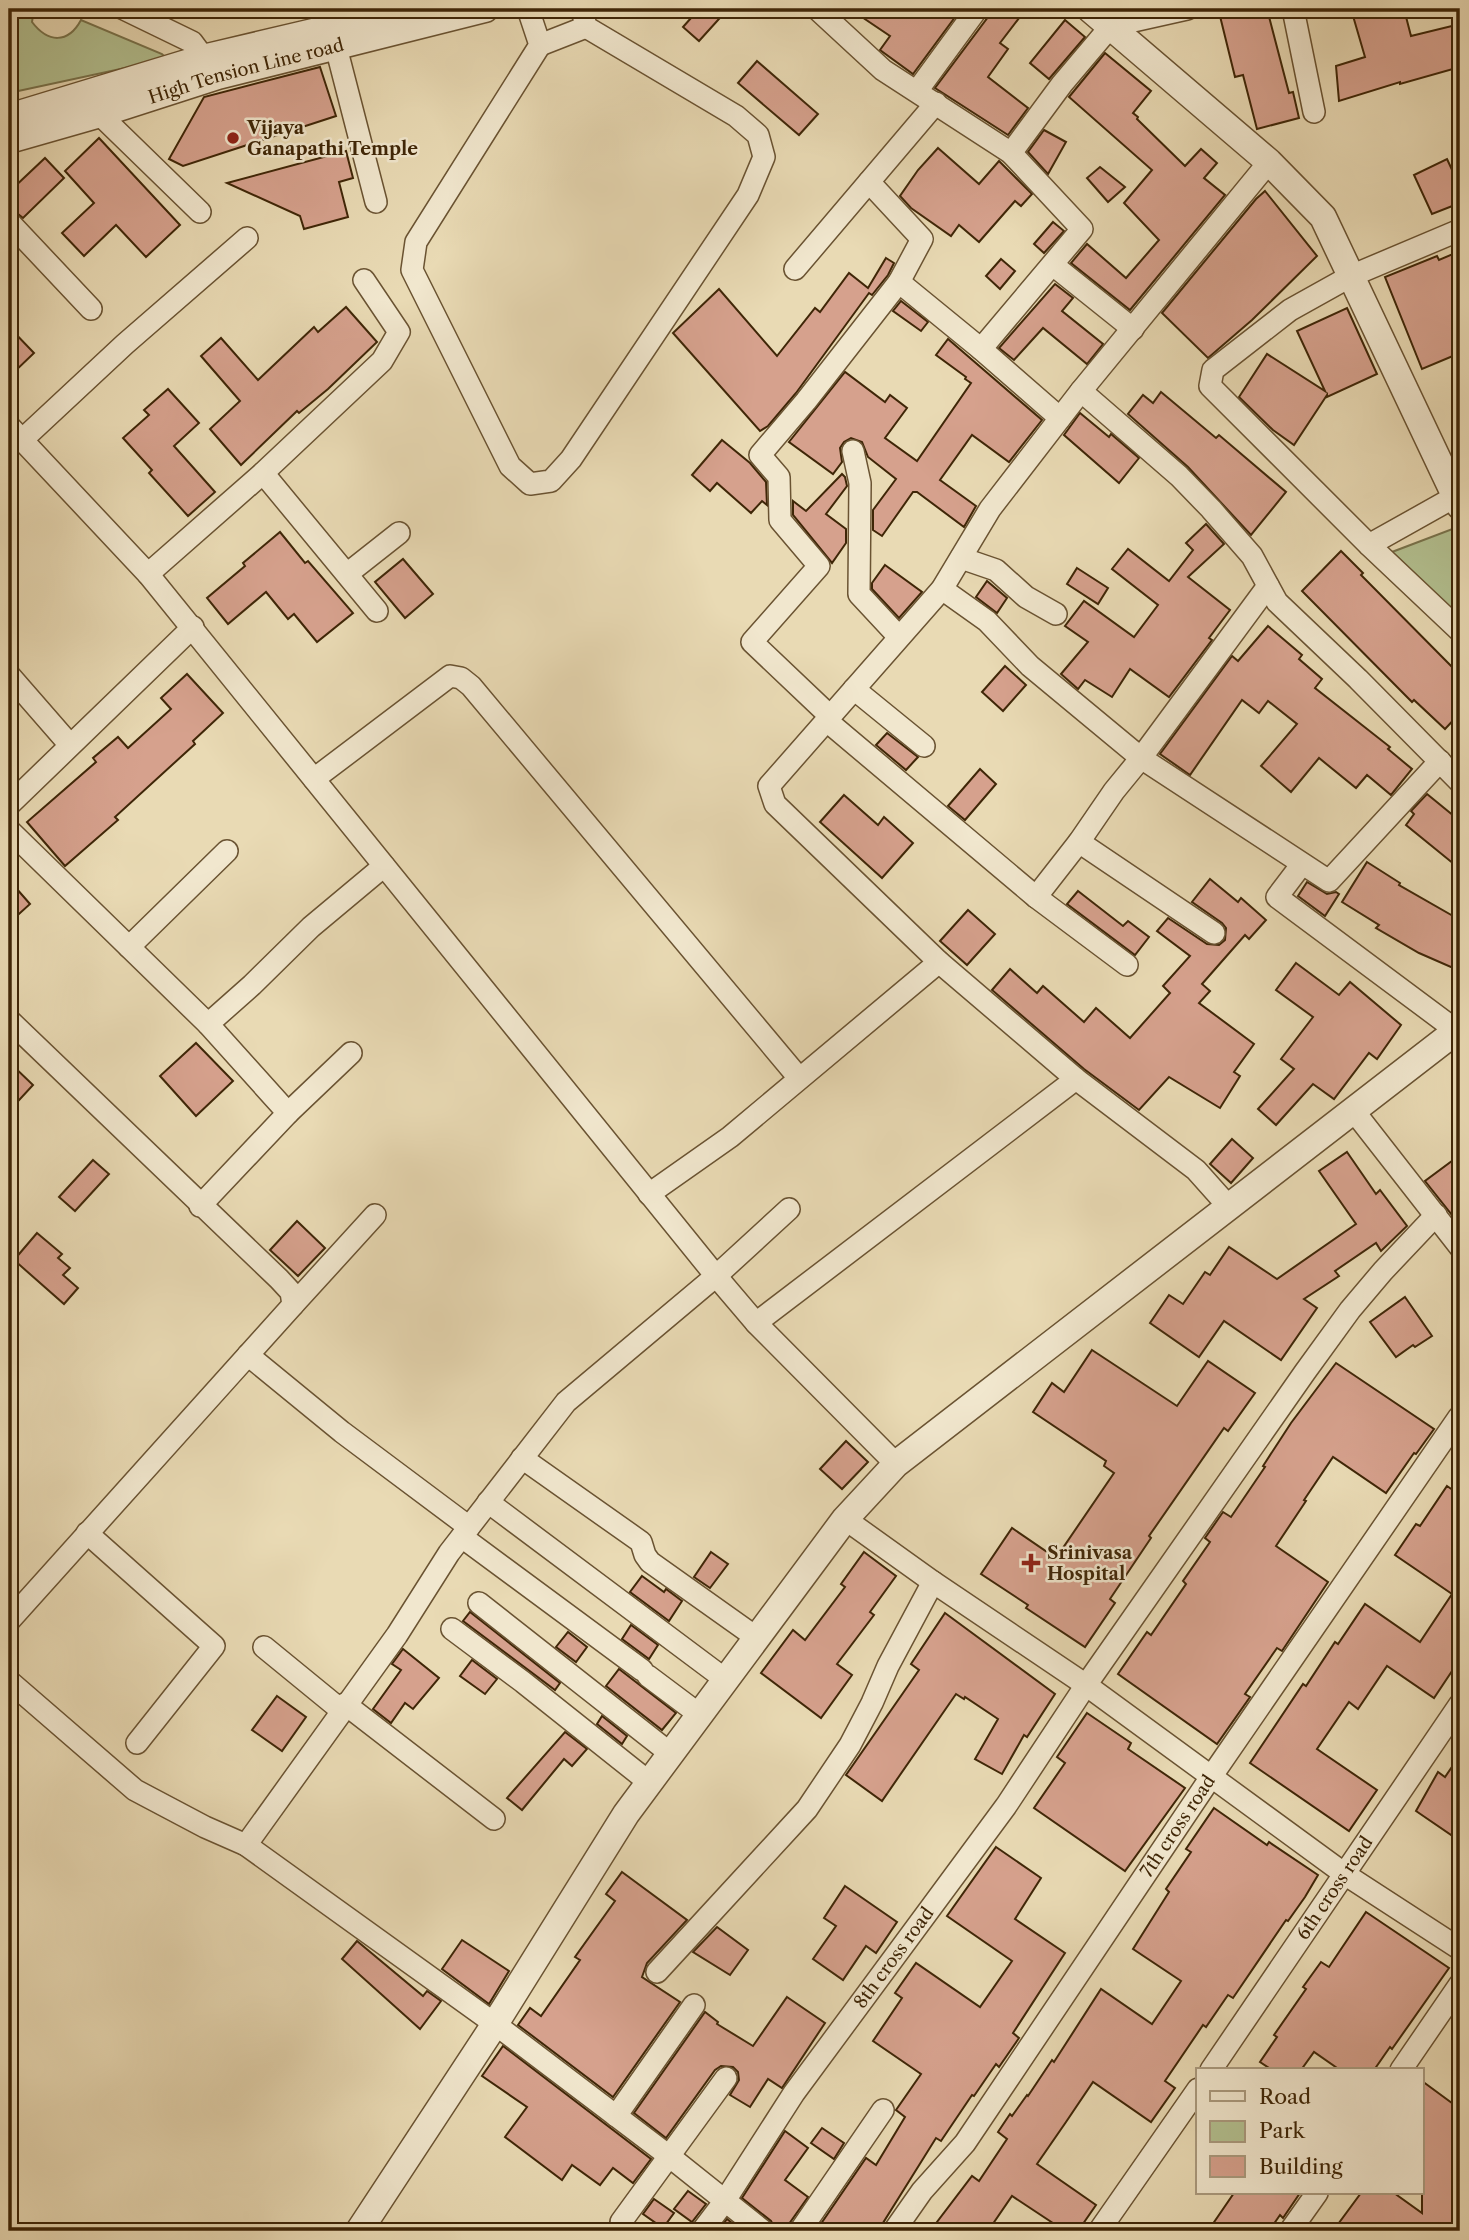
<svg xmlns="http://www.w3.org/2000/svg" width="1469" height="2240" viewBox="0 0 1469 2240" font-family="'Libre Caslon Text',serif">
  <rect width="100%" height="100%" fill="#e9dab4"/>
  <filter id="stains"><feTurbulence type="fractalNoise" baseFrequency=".00286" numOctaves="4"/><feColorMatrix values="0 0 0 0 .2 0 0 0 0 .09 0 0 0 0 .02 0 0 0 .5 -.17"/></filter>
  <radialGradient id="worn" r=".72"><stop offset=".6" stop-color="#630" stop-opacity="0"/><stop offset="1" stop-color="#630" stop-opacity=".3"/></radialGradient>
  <g fill="#b3c090" stroke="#79734c" stroke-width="2">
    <path d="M9,9H34L32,22C48,43 68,44 81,20L162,54L167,59L9,93Z"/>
    <path d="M1455,528L1460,540V618L1392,552Z"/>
  </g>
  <g fill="#d6a18d" stroke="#3f2607" stroke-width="2">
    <path d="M699,9H728L699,41L683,27Z"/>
    <path d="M850,9H961L913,74L880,50L890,36Z"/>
    <path d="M990,9H1026L1000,43L1008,49L988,77L1028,108L1008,135L935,88L988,17Z"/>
    <path d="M1234,9H1267L1289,93L1293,92L1299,118L1257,129L1243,75L1235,77L1219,12Z"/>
    <path d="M1351,9H1404L1411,36L1460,24V67L1400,84V82L1339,101L1336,66L1365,57Z"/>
    <path d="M1065,20L1085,37L1049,79L1030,63Z"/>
    <path d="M1105,53L1151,91L1133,113L1138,117L1137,119L1185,166L1201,149L1217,163L1204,178L1225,195L1130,310L1071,263L1087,244L1126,278L1159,240L1124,203L1152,170L1069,97Z"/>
    <path d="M757,61L818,114L799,135L738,83Z"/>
    <path d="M320,67L336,116L183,166L169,159L204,97Z"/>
    <path d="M1044,130L1066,142L1048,174L1028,152Z"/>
    <path d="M99,138L180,225L146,257L116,225L84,256L62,233L94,203L65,171Z"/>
    <path d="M938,148L979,184L999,161L1032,194L1021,206L1015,201L979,242L959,225L951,236L911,208L900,196L918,170Z"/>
    <path d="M346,151L353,178L339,182L348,217L304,229L300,216L227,183Z"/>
    <path d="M45,158L64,178L23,218L13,210L9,209V192Z"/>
    <path d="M1447,159L1460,187V203L1432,214L1414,175Z"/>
    <path d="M1100,167L1125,187L1108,202L1087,178Z"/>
    <path d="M1265,191L1317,256L1252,320L1208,358L1162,313L1256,199Z"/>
    <path d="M1053,222L1064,231L1044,253L1034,244Z"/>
    <path d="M1460,251V353L1422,369L1385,277L1437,256L1439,260Z"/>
    <path d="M886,258L894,263L888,275L872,295L869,293L796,393L768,426L760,431L673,333L719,289L777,356L815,308L820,312L849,273L868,288Z"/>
    <path d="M1001,259L1015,271L1000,289L986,276Z"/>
    <path d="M1055,284L1073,298L1062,311L1103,344L1087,364L1043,328L1014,360L999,348Z"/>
    <path d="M901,301L928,322L921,331L893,311Z"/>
    <path d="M346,307L377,342L328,389L299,413L297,411L241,465L210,429L240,401L201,356L221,338L258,380L314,327L318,332Z"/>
    <path d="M1347,308L1377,374L1327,397V395L1294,445L1273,430L1239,397L1267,354L1325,391L1297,331Z"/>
    <path d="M9,327L34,353L9,377Z"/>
    <path d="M948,339L1042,420L1009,462L972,435L940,480L976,506L964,527L917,492H913L882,536L873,530V510L896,479L868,457L862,442L851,438L844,442L840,448L842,462L833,474L789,442L845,372L885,402L890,395L907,408L885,438L917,461L971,383L965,379L966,377L936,355Z"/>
    <path d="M168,389L199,423L174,446L215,492L188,516L149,473L152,470L123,438L149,415L144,410Z"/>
    <path d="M1161,392L1216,438L1219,435L1286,492L1251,535L1188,467L1128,414L1143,395L1153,403Z"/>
    <path d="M1080,413L1109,437L1111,434L1139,458L1119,483L1064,435Z"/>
    <path d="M722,440L750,463L766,482L767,505L762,501L751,513L717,483L710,491L692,475Z"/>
    <path d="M842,474L845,477L847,486L826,514L846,529V543L832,563L793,515V501L806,511Z"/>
    <path d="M1206,524L1224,544L1188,577L1230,610L1209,638L1212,640L1169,697L1130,669L1112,697L1085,680L1078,689L1061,674L1088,642L1065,626L1084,601L1134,637L1158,605L1112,569L1128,549L1169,581L1193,550L1186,543Z"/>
    <path d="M280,532L305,563L308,561L353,613L317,642L294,614L288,619L266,592L228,624L207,598L245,566L243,563Z"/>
    <path d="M1341,551L1363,573L1361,575L1460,675V713L1445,729L1414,700L1412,702L1302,591Z"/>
    <path d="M403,559L433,594L405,618L375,582Z"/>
    <path d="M885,565L922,592L899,618L872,589V583Z"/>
    <path d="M1077,568L1108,588L1098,604L1067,584Z"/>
    <path d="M987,581L1007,598L997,613L976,597Z"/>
    <path d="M1268,626L1302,655L1299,659L1322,679L1315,688L1390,747L1388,749L1412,769L1391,795L1367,775L1356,788L1319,758L1291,792L1261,766L1297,724L1268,701L1259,713L1242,700L1190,775L1160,754L1232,656L1238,661Z"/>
    <path d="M1005,666L1026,685L1003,711L982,692Z"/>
    <path d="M187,674L223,713L193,741L195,744L115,817L118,820L65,866L27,822L96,762L93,758L118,737L128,748L171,709L161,698Z"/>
    <path d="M887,733L918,757L906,770L876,745Z"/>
    <path d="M980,769L996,784L965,820L948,806Z"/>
    <path d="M1427,794L1460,821V869L1406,825L1414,814L1411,811Z"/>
    <path d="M844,795L878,825L884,817L913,843L882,878L820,822Z"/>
    <path d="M1367,862L1400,883L1399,885L1460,920V971L1419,953L1376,928L1379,925L1342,902Z"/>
    <path d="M1210,879L1238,902L1241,898L1266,920L1249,939L1245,935L1202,984L1210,991L1199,1003L1254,1044L1234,1072L1240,1076L1220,1108L1169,1077L1139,1110L1084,1069L992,990L1010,969L1037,993L1043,986L1084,1022L1096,1008L1130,1038L1170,993L1163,986L1190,956L1157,931L1168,918L1207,944L1219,945L1225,940L1226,928L1222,923L1192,902Z"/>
    <path d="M9,880L30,904L9,923Z"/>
    <path d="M1307,882L1327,894L1336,892L1339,894L1325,916L1298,896Z"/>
    <path d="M1078,891L1123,926L1128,921L1149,937L1135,955L1067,904Z"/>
    <path d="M968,910L995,934L967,965L940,941Z"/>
    <path d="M1296,963L1339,995L1350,982L1401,1025L1377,1059L1369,1053L1334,1099L1313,1084L1276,1125L1258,1109L1294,1069L1281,1059L1313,1017L1276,990Z"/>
    <path d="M196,1043L233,1081L196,1116L160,1076Z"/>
    <path d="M9,1062L33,1085L9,1111Z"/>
    <path d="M1232,1139L1253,1158L1231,1183L1210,1164Z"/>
    <path d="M1347,1152L1376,1194L1380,1190L1407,1226L1381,1251L1376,1243L1335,1271L1339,1276L1304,1299L1317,1308L1281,1360L1224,1321L1199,1357L1150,1323L1169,1295L1183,1304L1205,1272L1210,1275L1229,1247L1277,1279L1356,1224L1319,1171Z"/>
    <path d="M1460,1155V1209L1452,1215L1425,1181Z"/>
    <path d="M93,1160L109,1174L75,1211L59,1197Z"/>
    <path d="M297,1221L325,1248L298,1276L270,1250Z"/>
    <path d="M37,1233L62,1254L58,1258L70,1268L63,1275L78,1288L64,1304L14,1260Z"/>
    <path d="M1405,1297L1432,1336L1415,1347L1413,1345L1396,1357L1370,1322Z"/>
    <path d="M1092,1350L1177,1406L1208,1361L1255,1393L1228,1431L1224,1428L1149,1536L1151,1538L1110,1599L1115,1603L1085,1647L1026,1608L1028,1605L981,1574L1012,1528L1056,1558L1114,1473L1104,1466L1106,1461L1033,1412L1052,1383L1064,1392Z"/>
    <path d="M1336,1363L1434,1429L1416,1454L1414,1453L1386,1493L1333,1457L1304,1500L1306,1501L1276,1546L1328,1582L1282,1651L1277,1648L1245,1694L1250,1697L1217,1744L1118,1674L1147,1632L1151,1635L1186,1584L1183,1581L1210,1542L1205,1538L1223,1512L1231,1517L1265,1467L1263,1466L1291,1423Z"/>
    <path d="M846,1441L868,1462L842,1489L820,1469Z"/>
    <path d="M1447,1486L1460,1495V1659L1434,1698L1387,1666L1358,1709L1349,1702L1317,1749L1377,1790L1349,1831L1250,1763L1303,1684L1306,1686L1335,1642L1338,1644L1365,1604L1420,1642L1452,1594L1395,1555L1416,1524L1420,1526Z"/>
    <path d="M711,1552L728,1564L710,1588L694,1577Z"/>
    <path d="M864,1552L896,1576L870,1612L874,1615L837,1664L852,1675L821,1718L761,1673L793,1630L805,1640L845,1587L841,1584Z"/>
    <path d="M642,1576L664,1592L666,1589L682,1601L669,1621L630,1592Z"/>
    <path d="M470,1612L560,1683L555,1690L463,1621Z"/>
    <path d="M945,1613L1055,1694L1027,1737L1024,1735L1002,1774L975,1759L998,1719L965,1697L964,1699L956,1694L882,1801L846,1775L919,1670L911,1664Z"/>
    <path d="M631,1625L658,1645L649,1659L622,1639Z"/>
    <path d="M568,1632L587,1647L576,1662L556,1647Z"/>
    <path d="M403,1649L439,1678L413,1709L405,1703L391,1723L373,1709L401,1670L392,1664Z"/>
    <path d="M472,1660L497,1679L485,1694L460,1676Z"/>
    <path d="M619,1669L676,1713L662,1730L606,1686Z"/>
    <path d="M277,1696L306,1717L282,1751L252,1730Z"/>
    <path d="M1087,1713L1131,1743L1128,1749L1185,1788L1125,1871L1034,1808L1065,1763L1057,1757Z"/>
    <path d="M602,1716L627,1736L622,1744L597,1724Z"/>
    <path d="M565,1732L587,1749L572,1766L564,1759L522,1810L507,1798Z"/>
    <path d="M1460,1755V1841L1416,1811L1438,1772L1445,1777Z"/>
    <path d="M1214,1808L1267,1845L1269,1842L1318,1875L1305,1897L1288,1921L1286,1920L1233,1998L1228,1995L1206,2027L1203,2025L1165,2081L1175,2088L1151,2122L1093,2082L1066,2122L1037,2164L1096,2205L1078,2231H1065L1012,2196L988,2231H951L937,2222L972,2176L979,2181L1007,2139L998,2132L1010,2114L1012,2116L1027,2095L1028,2096L1052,2060L1054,2062L1101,1989L1152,2024L1181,1981L1133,1949L1169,1892L1166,1889L1191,1852L1186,1849Z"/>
    <path d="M996,1847L1041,1878L1015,1919L1065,1953L1013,2033L1019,2038L999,2067L996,2064L974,2096L972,2095L941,2141L936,2138L883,2223L881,2231H816L866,2158L876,2165L905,2117L896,2110L921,2074L873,2041L902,1998L895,1993L916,1963L980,2007L1012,1961L947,1916Z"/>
    <path d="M622,1872L687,1920L647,1963L642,1977L680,2002L613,2097L518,2025L530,2008L541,2016L580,1960L575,1957L615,1901L606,1894Z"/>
    <path d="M845,1886L897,1922L876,1953L866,1946L843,1980L813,1959L836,1926L824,1918Z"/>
    <path d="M1366,1912L1449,1968L1392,2049L1390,2047L1374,2070H1340L1314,2052L1301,2070H1272L1260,2062L1277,2037L1274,2035L1306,1989L1303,1987L1321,1962L1329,1967Z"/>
    <path d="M717,1927L748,1950L730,1975L693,1952Z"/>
    <path d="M462,1940L509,1971L489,2004L442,1969Z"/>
    <path d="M357,1941L423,1996L427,1991L441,2001L420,2029L342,1959Z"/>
    <path d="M787,1997L825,2023L782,2088L768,2079L750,2107L730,2095L739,2080L738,2072L733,2067L721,2066L715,2070L666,2138L634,2113L705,2012L718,2022L717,2024L753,2046Z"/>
    <path d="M503,2046L651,2159L633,2183L613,2168L600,2185L572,2165L562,2180L505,2137L527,2107L482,2076Z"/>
    <path d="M1422,2081L1460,2109V2231H1333L1361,2193H1394L1422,2213Z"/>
    <path d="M822,2128L844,2143L834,2159L811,2143Z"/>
    <path d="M785,2131L808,2148L785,2180L808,2197L789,2224L787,2231H776L771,2221L742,2198Z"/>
    <path d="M688,2191L706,2204L692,2222L674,2209Z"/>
    <path d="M1234,2193H1300L1283,2218L1280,2215L1269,2231H1208Z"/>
    <path d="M654,2199L674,2213L663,2228L643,2214Z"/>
    <path d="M727,2219L742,2231H718Z"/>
  </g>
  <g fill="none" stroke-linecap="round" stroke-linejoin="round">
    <defs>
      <g id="minor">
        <path d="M124,9L192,42L212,69"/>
        <path d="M528,9L540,45L416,242L412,270L510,466L530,484L551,481L571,459L748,195L764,157L758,135L736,116L586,27L582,9"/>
        <path d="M817,9L883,70L1011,153L1082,229L981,349"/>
        <path d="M1293,9L1314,112"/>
        <path d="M328,33L336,47L376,202"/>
        <path d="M540,45L586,27"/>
        <path d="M917,91L977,9"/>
        <path d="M90,105L200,212"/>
        <path d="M1011,153L1062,84L1111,26L1187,9"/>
        <path d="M9,222L91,309"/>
        <path d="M1460,230L1351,276L1290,310L1213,370L1210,386L1369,545L1460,494"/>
        <path d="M1053,265L1133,329"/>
        <path d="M795,269L936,103"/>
        <path d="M899,282L981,349L1060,418"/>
        <path d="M1081,391L1179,476L1211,509L1252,556L1277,602L1358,679L1460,782"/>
        <path d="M9,426L148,574L716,1276L756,1323L896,1464"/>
        <path d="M22,440L125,344L247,238"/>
        <path d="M853,451L860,483L859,594L899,637"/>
        <path d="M263,473L377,611"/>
        <path d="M1369,545L1460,631"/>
        <path d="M961,558L996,570L1026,597L1056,614"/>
        <path d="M148,574L263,473L382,361L399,332L364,280"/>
        <path d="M347,574L399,533"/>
        <path d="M942,589L987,621L1030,666L1141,758L1329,881L1440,761"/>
        <path d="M9,675L70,745"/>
        <path d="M854,689L924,746"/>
        <path d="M831,717L752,642L819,566L780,520L779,477L760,455L806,401L899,282L922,239L869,182"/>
        <path d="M827,721L1036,897L1127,965"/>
        <path d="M314,779L450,676L461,678L471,686L799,1078"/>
        <path d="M9,805L193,627"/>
        <path d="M9,830L208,1024"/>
        <path d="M1079,842L1214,933"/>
        <path d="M1302,864L1277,897L1457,1031"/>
        <path d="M1036,897L1079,842L1114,791L1141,758L1268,586"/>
        <path d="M129,947L227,851"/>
        <path d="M9,1020L279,1279L291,1292L293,1305L9,1621"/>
        <path d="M1353,1110L1460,1247"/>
        <path d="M288,1113L351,1053"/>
        <path d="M649,1194L730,1137L939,962"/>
        <path d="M200,1206L288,1113L208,1024L252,985L311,927L384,866"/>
        <path d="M1229,1207L1196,1170L1076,1079L939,962L775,804L769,786L942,589L990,509L1081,391L1269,162"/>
        <path d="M293,1305L375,1215"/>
        <path d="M756,1323L1076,1079"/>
        <path d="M248,1355L342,1432L469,1527"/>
        <path d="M522,1458L641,1542L645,1555L650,1562L757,1638"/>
        <path d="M488,1502L726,1680"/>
        <path d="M845,1519L933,1582L1086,1685L1346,1875L1460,1949"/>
        <path d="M87,1533L214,1646L137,1743"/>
        <path d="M462,1537L642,1670"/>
        <path d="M479,1603L671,1754"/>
        <path d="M452,1629L523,1682L650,1783"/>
        <path d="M264,1647L341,1710"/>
        <path d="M648,1676L700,1715"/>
        <path d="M9,1681L135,1790L205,1827L246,1845L495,2024L669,2156L763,2231"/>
        <path d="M345,1704L494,1819"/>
        <path d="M246,1845L397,1635L449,1553L566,1402L716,1276L789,1209"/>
        <path d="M657,1972L807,1809L850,1745L872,1703L888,1666L933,1582"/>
        <path id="s1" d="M1211,2070L1460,1704"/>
        <path d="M1401,2070L1460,1984"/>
        <path d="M616,2116L694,2005"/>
        <path d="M621,2222L726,2078"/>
        <path id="s2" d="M702,2231L724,2202L794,2093L1006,1806L1086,1685L1305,1372L1350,1310L1383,1271L1436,1215"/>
        <path d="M800,2231L883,2110"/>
        <path id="s3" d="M894,2231L922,2191L965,2143L1211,1777L1459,1417"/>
        <path d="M1099,2231L1198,2089"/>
        <path d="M1290,2231L1317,2193"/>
      </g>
      <g id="tertiary">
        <path d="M1090,9L1269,162L1323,217L1460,506"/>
        <path d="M9,117L203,58L326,29L395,9"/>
        <path id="s4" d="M9,140L100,114L218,76L485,9"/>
        <path d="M359,2231L495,2024L626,1814L845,1519L896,1464L1460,1028"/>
      </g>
    </defs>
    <use href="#minor" stroke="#6a5332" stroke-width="24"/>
    <use href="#tertiary" stroke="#6a5332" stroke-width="29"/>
    <use href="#minor" stroke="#f1e7ce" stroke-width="21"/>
    <use href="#tertiary" stroke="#f1e7ce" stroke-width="26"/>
  </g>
  <g fill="#8f2418" stroke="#f1e7ce" stroke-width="2.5">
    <circle cx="233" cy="138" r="7"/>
    <path d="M1027.5 1552.5h7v7h7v7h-7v7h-7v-7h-7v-7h7z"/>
  </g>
  <g text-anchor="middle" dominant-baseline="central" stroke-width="5" stroke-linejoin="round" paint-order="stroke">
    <g font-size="18" fill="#3f2607" stroke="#f1e7ce">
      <text stroke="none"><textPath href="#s4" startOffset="247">High Tension Line road</textPath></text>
      <text stroke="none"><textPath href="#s3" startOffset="495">7th cross road</textPath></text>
      <text stroke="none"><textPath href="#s1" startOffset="220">6th cross road</textPath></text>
      <text stroke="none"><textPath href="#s2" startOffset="334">8th cross road</textPath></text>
    </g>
    <g font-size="18" font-weight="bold" fill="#3f2607" stroke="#f1e7ce" text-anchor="start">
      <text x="247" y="128">Vijaya<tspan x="247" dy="21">Ganapathi Temple</tspan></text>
      <text x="1047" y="1553">Srinivasa<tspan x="1047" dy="21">Hospital</tspan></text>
    </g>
  </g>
  <rect width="1469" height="2240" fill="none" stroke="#e9dab4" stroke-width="35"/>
  <rect x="10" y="10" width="1448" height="2219" fill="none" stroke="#3f2607" stroke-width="3.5"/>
  <rect x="18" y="18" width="1434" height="2205" fill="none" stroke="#3f2607" stroke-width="2"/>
  <rect x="1196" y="2068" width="228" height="126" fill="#f1e7ce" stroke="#aa9a7e" stroke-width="2"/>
  <rect x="1210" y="2091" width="35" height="10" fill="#f1e7ce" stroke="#aa9a7e" stroke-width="2"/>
  <text x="1259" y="2104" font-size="21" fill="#3f2607">Road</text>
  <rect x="1210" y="2121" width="35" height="21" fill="#b3c090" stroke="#aa9a7e" stroke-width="2"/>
  <text x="1259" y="2138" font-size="21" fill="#3f2607">Park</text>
  <rect x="1210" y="2156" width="35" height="21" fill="#d6a18d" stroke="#aa9a7e" stroke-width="2"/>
  <text x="1259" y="2174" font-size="21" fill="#3f2607">Building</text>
  <rect width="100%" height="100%" filter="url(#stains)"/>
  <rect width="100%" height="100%" fill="url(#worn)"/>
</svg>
